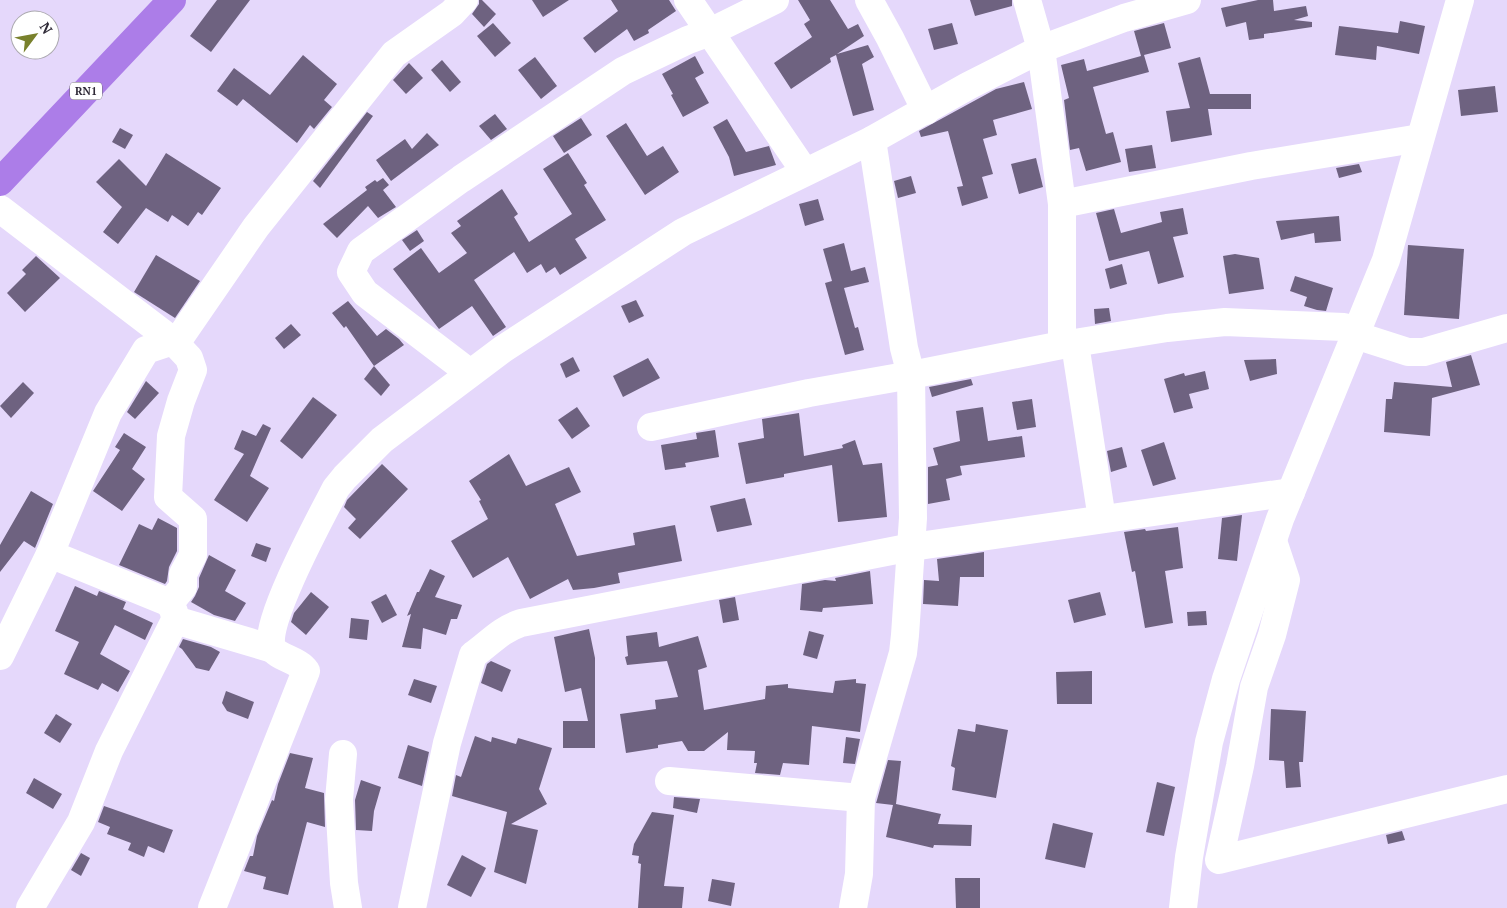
<svg xmlns="http://www.w3.org/2000/svg" width="1507" height="908" viewBox="0 0 1507 908" font-family="'PT Serif',serif">
  <rect width="100%" height="100%" fill="#e5d8fb"/>
  <g fill="#6e6280">
    <path d="M217,0H250L211,52L190,36Z"/>
    <path d="M479,0H482L496,14L484,27L472,14L479,4Z"/>
    <path d="M532,0H569L543,17Z"/>
    <path d="M611,0H669L676,11L648,30L649,33L634,41L627,29L595,53L583,38L618,11Z"/>
    <path d="M798,0H830L848,29L858,24L864,36L837,54L868,45L874,57L862,64L874,110L853,116L836,55L830,58L831,62L791,89L774,63L812,37L804,24L810,20Z"/>
    <path d="M970,0H1012V6L975,16Z"/>
    <path d="M1258,0H1273L1274,11L1306,6L1308,16L1294,20L1312,22V27L1264,34V38L1249,40L1246,22L1226,27L1221,8Z"/>
    <path d="M1400,21L1425,26L1419,54L1377,46L1376,60L1335,55L1339,26L1398,33Z"/>
    <path d="M493,23L511,43L495,57L477,36Z"/>
    <path d="M952,23L958,44L934,50L928,29Z"/>
    <path d="M1164,23L1171,48L1144,55L1149,72L1093,87L1106,134L1113,132L1121,162L1086,171L1079,148L1070,150L1064,100L1069,98L1061,65L1084,59L1087,71L1141,56L1134,31Z"/>
    <path d="M303,55L337,84L324,100L332,107L314,129L310,125L297,143L243,99L237,106L217,91L234,68L270,95Z"/>
    <path d="M695,56L704,73L695,78L709,103L683,117L671,95L673,94L662,74Z"/>
    <path d="M535,57L557,86L541,99L518,70Z"/>
    <path d="M1200,57L1210,94H1251V109H1208L1212,135L1171,142L1166,111L1190,108L1178,63Z"/>
    <path d="M442,60L461,82L450,92L431,70Z"/>
    <path d="M409,63L423,78L406,94L393,80Z"/>
    <path d="M1024,82L1032,109L993,120L997,135L983,139L993,174L982,177L988,198L962,206L957,187L963,186L948,131L921,137L919,131L996,89Z"/>
    <path d="M1495,86L1498,112L1461,116L1458,90Z"/>
    <path d="M367,112L373,116L320,188L313,181Z"/>
    <path d="M495,114L507,129L491,140L479,126Z"/>
    <path d="M581,118L592,135L564,153L553,136Z"/>
    <path d="M727,119L746,152L769,146L776,165L734,176L729,157L713,127Z"/>
    <path d="M626,123L647,156L663,146L679,172L645,195L606,136Z"/>
    <path d="M120,128L133,135L125,149L112,142Z"/>
    <path d="M427,133L439,145L391,181L376,160L405,139L412,149Z"/>
    <path d="M1152,145L1156,168L1129,172L1125,149Z"/>
    <path d="M166,153L221,188L202,215L198,212L188,226L172,215L168,222L146,208L118,244L103,232L122,207L96,182L119,159L146,186Z"/>
    <path d="M568,153L587,183L584,185L606,220L575,239L587,258L560,275L555,267L546,273L541,264L527,273L514,252L474,280L506,327L493,336L472,306L439,329L393,269L421,248L439,273L467,253L451,233L461,226L457,221L502,189L518,214L514,217L529,242L572,214L543,169Z"/>
    <path d="M1036,158L1043,187L1019,194L1011,164Z"/>
    <path d="M1359,164L1362,172L1339,178L1336,168Z"/>
    <path d="M911,176L916,193L898,198L894,181Z"/>
    <path d="M383,178L389,185L383,190L396,207L378,218L368,206L337,238L323,224L367,190L365,187L375,180L377,182Z"/>
    <path d="M818,199L824,220L805,226L799,204Z"/>
    <path d="M1183,208L1188,234L1173,237L1184,277L1158,284L1149,251L1109,261L1096,213L1114,209L1121,233L1162,222L1160,212Z"/>
    <path d="M1339,216L1341,241L1315,243L1314,233L1281,240L1276,221Z"/>
    <path d="M417,230L424,241L410,251L402,240Z"/>
    <path d="M844,243L851,271L865,267L869,282L844,288L855,328L858,327L864,350L845,355L825,283L832,281L823,249Z"/>
    <path d="M1408,245L1464,249L1459,319L1404,315Z"/>
    <path d="M1235,254L1259,258L1264,289L1229,294L1223,256Z"/>
    <path d="M156,255L200,281L175,318L134,292Z"/>
    <path d="M36,256L60,278L25,312L7,293L26,274L22,270Z"/>
    <path d="M1122,264L1127,284L1110,289L1105,269Z"/>
    <path d="M1295,276L1333,288L1326,311L1317,310L1304,306L1307,297L1290,291Z"/>
    <path d="M636,300L644,316L629,323L621,306Z"/>
    <path d="M348,301L377,336L386,329L399,339L404,345L374,366L346,326L344,328L332,313Z"/>
    <path d="M1109,308L1111,321L1095,324L1094,309Z"/>
    <path d="M291,324L301,335L284,349L275,338Z"/>
    <path d="M1471,355L1480,385L1432,398L1430,436L1384,432L1386,399H1392L1394,382L1452,387L1446,362Z"/>
    <path d="M573,357L580,371L566,378L560,364Z"/>
    <path d="M648,358L660,378L623,397L613,376Z"/>
    <path d="M1276,359L1277,374L1250,381L1244,360Z"/>
    <path d="M374,366L390,385L381,396L364,379Z"/>
    <path d="M1205,371L1209,389L1189,394L1193,408L1174,413L1164,379L1184,373L1185,376Z"/>
    <path d="M971,379L973,385L932,397L929,387Z"/>
    <path d="M146,381L159,393L135,419L127,412Z"/>
    <path d="M23,382L34,393L11,418L0,406Z"/>
    <path d="M313,397L337,415L302,459L280,441Z"/>
    <path d="M1032,399L1036,427L1017,430L1012,402Z"/>
    <path d="M577,407L590,426L572,439L558,420Z"/>
    <path d="M983,407L988,441L1022,436L1025,457L960,466L962,475L946,479L950,500L928,504V467L938,465L933,448L960,441L956,411Z"/>
    <path d="M799,413L804,456L843,448L842,445L855,440L863,465L882,463L887,517L838,522L832,465L784,474V477L746,484L738,443L764,438L762,419Z"/>
    <path d="M263,424L271,428L250,476L269,488L247,522L214,500L244,454L234,449L242,430L256,436Z"/>
    <path d="M715,430L719,457L685,463L686,467L665,470L661,445L697,439L696,433Z"/>
    <path d="M124,433L146,447L132,469L145,479L122,511L93,491L120,450L115,447Z"/>
    <path d="M1164,442L1176,479L1153,486L1141,450Z"/>
    <path d="M1122,447L1127,467L1111,472L1107,451Z"/>
    <path d="M509,454L526,486L569,467L581,492L555,504L577,556L635,545L633,533L675,525L682,561L618,573L620,583L594,588L573,590L568,579L530,599L508,557L473,578L451,541L488,519L479,501L481,500L469,481Z"/>
    <path d="M382,464L408,489L360,539L348,528L356,519L344,507L347,500Z"/>
    <path d="M31,491L53,504L35,548L24,541L0,572V545Z"/>
    <path d="M745,498L752,525L717,532L710,506Z"/>
    <path d="M1242,515L1237,561L1218,559L1222,518Z"/>
    <path d="M158,518L177,528V551L169,567L167,581L165,584L119,565L139,524L152,530Z"/>
    <path d="M1178,527L1183,568L1165,571L1173,623L1145,628L1135,571L1132,572L1124,532L1145,529L1146,531Z"/>
    <path d="M256,543L271,548L266,562L251,556Z"/>
    <path d="M984,552V577H960L958,606L923,604L924,580L939,581L937,559Z"/>
    <path d="M209,555L236,570L225,591L246,603L235,621L214,615L191,602L195,596L199,587V578Z"/>
    <path d="M430,569L445,576L435,597L462,605L457,619H451L446,635L423,628L421,649L402,647L411,614L407,616L417,592H419Z"/>
    <path d="M870,571L873,604L823,608L822,612L800,610L802,584L825,580L836,581L835,578Z"/>
    <path d="M75,586L97,596L99,591L126,602L123,609L153,623L145,640L115,625L100,654L130,671L118,692L102,683L98,690L64,674L79,642L55,631Z"/>
    <path d="M311,592L329,607L306,635L291,622L294,613Z"/>
    <path d="M1100,592L1106,615L1074,623L1068,600Z"/>
    <path d="M386,594L397,615L382,623L371,602Z"/>
    <path d="M735,597L739,620L723,623L719,600Z"/>
    <path d="M1206,611L1207,625L1188,626L1187,612Z"/>
    <path d="M351,618L369,620L367,640L349,638Z"/>
    <path d="M589,629L595,658V748H563V721H588L581,688L565,692L554,637Z"/>
    <path d="M809,631L824,635L817,659L803,655Z"/>
    <path d="M657,632L659,647L698,636L707,667L698,670L704,710L765,699L766,686L788,684V688L833,693L835,681L856,679V683L866,684L860,732L812,726L809,765L783,763L780,775L755,773L757,763H754L755,751L727,750L728,732L704,751H688L682,741L658,745V748L626,753L620,714L656,709L655,700L678,697L667,661L627,665L625,657L628,656L626,636Z"/>
    <path d="M183,639L211,647L220,652L209,671L196,668L182,649L179,647Z"/>
    <path d="M491,661L511,670L502,692L481,683L487,664Z"/>
    <path d="M1092,671V704H1057L1056,672Z"/>
    <path d="M414,679L437,686L431,703L408,695Z"/>
    <path d="M226,691L254,702L248,719L227,711L222,703Z"/>
    <path d="M1271,709L1306,711L1303,762H1299L1301,787L1286,788L1284,761L1269,760Z"/>
    <path d="M56,714L72,724L60,743L44,733Z"/>
    <path d="M976,724L1008,730L996,798L952,790L955,768L951,766L958,729L975,732Z"/>
    <path d="M475,736L491,742L492,737L516,744L518,738L552,748L539,789L547,804L511,824L538,830L526,884L494,872L507,812L452,796L456,775L461,777Z"/>
    <path d="M846,737L860,739L855,764L843,763Z"/>
    <path d="M408,745L429,752L422,786L398,778Z"/>
    <path d="M290,753L313,758L305,788L324,793L325,827L307,822L288,895L263,889L266,877L244,871L250,856H253L257,836L272,800L274,801L278,784Z"/>
    <path d="M888,760L901,761L896,804L941,814L938,824L972,825L971,846L934,845L933,848L886,837L893,805L876,803L877,800Z"/>
    <path d="M34,778L62,794L53,809L26,793Z"/>
    <path d="M361,780L381,787L374,811L372,831L356,830L355,800Z"/>
    <path d="M1157,782L1175,787L1164,836L1146,832Z"/>
    <path d="M674,797L700,799L697,813L673,808Z"/>
    <path d="M104,806L173,830L164,853L148,846L144,857L128,850L131,843L107,834L110,827L98,822Z"/>
    <path d="M652,812L674,815L664,886L684,887L682,908H638L641,864L638,863L639,856L632,855L634,844Z"/>
    <path d="M1053,823L1093,833L1085,868L1045,859Z"/>
    <path d="M1402,831L1405,840L1388,844L1386,835Z"/>
    <path d="M81,853L90,858L81,876L71,870Z"/>
    <path d="M462,855L486,868L471,897L447,885Z"/>
    <path d="M955,878H980V908H956Z"/>
    <path d="M712,879L735,883L731,906L708,901Z"/>
  </g>
  <g fill="none" stroke-linecap="round" stroke-linejoin="round">
    <g stroke="#fff" stroke-width="28">
      <path d="M688,0L805,172"/>
      <path d="M869,0L890,38L926,111"/>
      <path d="M1027,0L1041,49L1062,204V345"/>
      <path d="M1062,204L1251,166L1420,138"/>
      <path d="M0,209L173,341L189,358L193,370L181,401L171,436L168,497L193,519V555L183,574V587L170,603L174,612L175,620L109,751L81,822L30,908"/>
      <path d="M1075,344L1102,519"/>
      <path d="M470,373L365,293L351,272L361,251L461,179L623,71L688,40L710,32L775,0"/>
      <path d="M651,427L809,393L911,375L1062,345L1167,328L1225,322L1344,327L1355,335L1408,352H1424L1507,328"/>
      <path d="M1273,541L1286,580L1272,635L1254,687L1240,766L1219,860L1507,789"/>
      <path d="M50,554L170,603"/>
      <path d="M175,620L273,649"/>
      <path d="M0,656L50,554L108,413L146,350L173,341L181,336L256,227L394,54L452,13L464,0"/>
      <path d="M343,754L339,800L344,883L348,908"/>
      <path d="M669,781L861,798"/>
      <path d="M212,908L306,671C298,659 277,658 272,647C262,625 323,513 336,488L345,477L382,440L503,349L683,232L872,140L968,86L1041,49L1124,18L1187,0"/>
      <path d="M412,908L447,743L473,655C490,643 500,630 521,623L912,547L1291,492"/>
      <path d="M853,908L859,874L861,798L903,653L905,635L913,518L911,375L904,348L872,140"/>
      <path d="M1183,908L1189,857L1209,742L1226,679L1280,519L1386,260L1460,0"/>
    </g>
    <path stroke="#ac7de8" stroke-width="28" d="M0,182L172,0"/>
  </g>
  <g text-anchor="middle" dominant-baseline="central" stroke-width="5" stroke-linejoin="round" paint-order="stroke">
    <rect fill="#fff" stroke="#6d6972" stroke-width="1" x="70" y="82.5" width="32" height="17" rx="4"/>
    <g font-size="11" font-weight="bold" fill="#2e2936">
      <text x="86" y="91">RN1</text>
    </g>
  </g>
  <g transform="translate(35 35) rotate(58)"><circle r="24" fill="#ffffff" stroke="#aba9af"/>
  <path d="M0-4L9 19L0 12L-9 19Z" fill="#79812c"/>
  <text y="-8" font-size="14" font-weight="bold" text-anchor="middle" fill="#2e2936">N</text>
  </g>
</svg>
